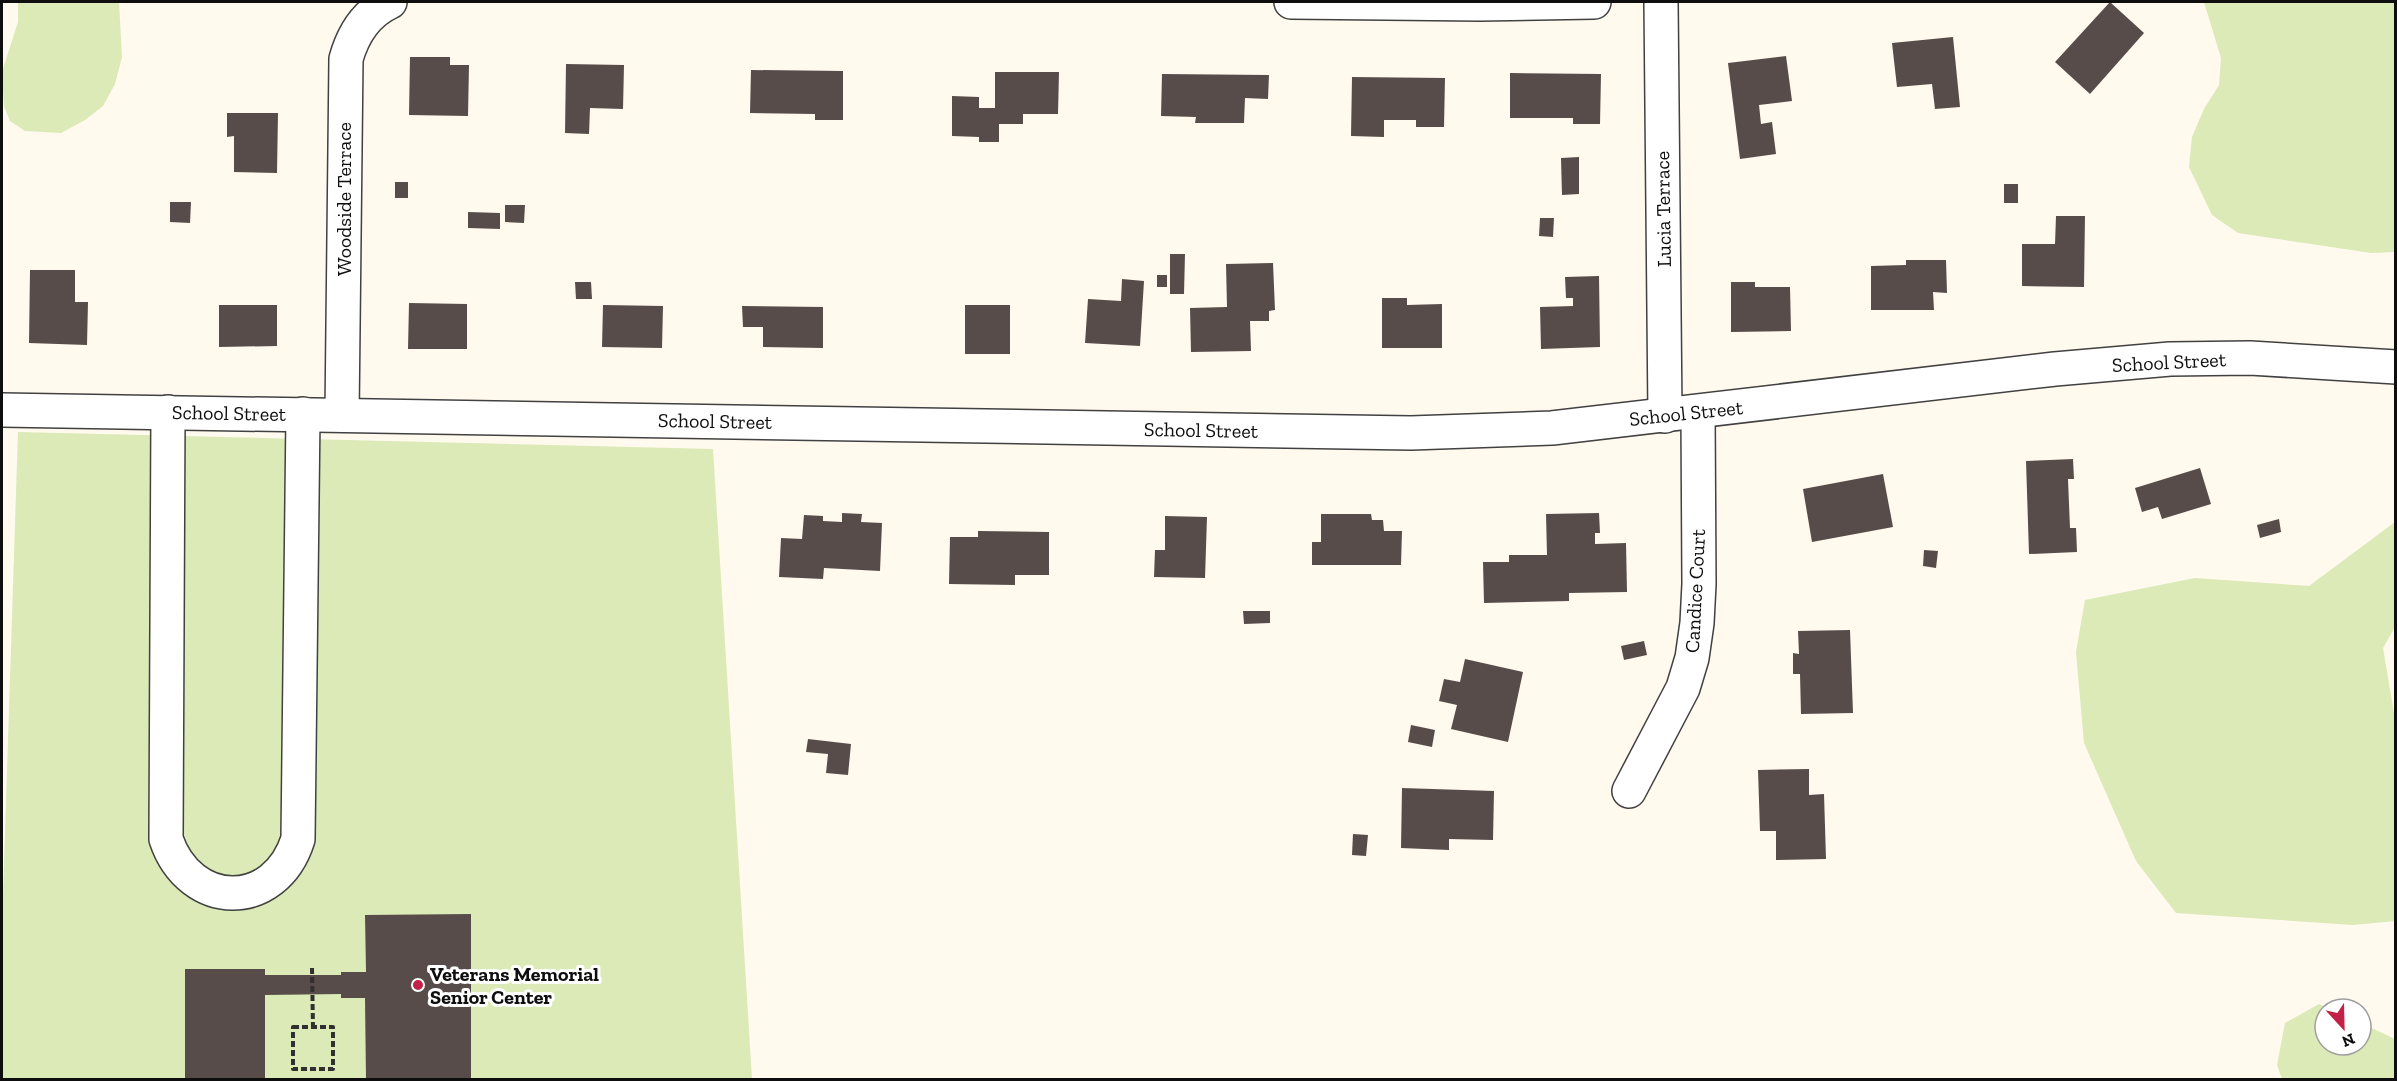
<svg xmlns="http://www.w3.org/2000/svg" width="2397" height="1081" viewBox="0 0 2397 1081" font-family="'Zilla Slab',serif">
  <rect width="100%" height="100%" fill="#fff9ee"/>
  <g fill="#dbeab7">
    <path d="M18,2H119L122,57L115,84L103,106L85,120L61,133L25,131L10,121L4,106L2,72L18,22Z"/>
    <path d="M2204,2H2395V252L2371,253L2238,233L2212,215L2189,167L2192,137L2204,109L2219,85L2221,58Z"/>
    <path d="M18,432L713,449L752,1079L2,1080V926Z"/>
    <path d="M2395,522V627L2383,648L2396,725L2395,921L2353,925L2176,913L2136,861L2084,743L2076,652L2085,600L2195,578L2309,586Z"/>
    <path d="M2319,1004L2330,1009H2325V1045H2361V1023L2395,1039V1079H2282L2277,1065L2285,1023Z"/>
  </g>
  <g fill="#574c4a">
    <path d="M2110,2L2144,33L2090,94L2055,62Z"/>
    <path d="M1953,37L1960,107L1935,109L1932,84L1897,87L1892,43Z"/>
    <path d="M1786,56L1792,101L1759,105L1761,124L1772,122L1776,154L1740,159L1728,63Z"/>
    <path d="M410,57H450V65H469L468,116L409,115Z"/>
    <path d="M566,64L624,65L623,109L590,108L589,134L565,133Z"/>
    <path d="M751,70L843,71V120H815V114L750,113Z"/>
    <path d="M995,72H1059L1058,114H1023V124H999V142H979V137L952,136V96L979,97V108H995Z"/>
    <path d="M1510,73L1601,74L1600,124H1573V118H1510Z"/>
    <path d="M1162,74L1269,75L1268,99L1245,98L1244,123H1195L1196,117L1161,116Z"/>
    <path d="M1352,77L1445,78L1444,127H1416V120H1384V137L1351,136Z"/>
    <path d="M227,113H278L277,173L234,172V136L227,137Z"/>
    <path d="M1579,157V194L1562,195L1561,158Z"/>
    <rect x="395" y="182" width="13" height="16"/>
    <rect x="2004" y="184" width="14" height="19"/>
    <path d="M170,202H191L190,223L170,222Z"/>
    <path d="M505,205H525L524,223L505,222Z"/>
    <path d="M468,212L500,213V229L468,228Z"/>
    <path d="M2056,216H2085L2084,287L2022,286V244H2055Z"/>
    <path d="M1540,218H1554L1553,237L1539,236Z"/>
    <path d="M1170,254H1185L1184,294H1170Z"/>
    <path d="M1906,260H1946L1947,293L1933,292L1934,310H1871V266L1906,265Z"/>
    <path d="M1273,263L1275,310L1269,311V321H1250L1251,351L1191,352L1190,308L1227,307L1226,264Z"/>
    <path d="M30,270H75V302H88L87,345L29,343Z"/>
    <rect x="1157" y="275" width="10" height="12"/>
    <path d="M1599,276L1600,347L1541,349L1540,307L1573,306V298H1566L1565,277Z"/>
    <path d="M1122,279L1144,281L1140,346L1085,343L1088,299L1121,301Z"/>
    <path d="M575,282H591L592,299H576Z"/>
    <path d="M1731,282H1755V287H1790L1791,331L1731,332Z"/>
    <path d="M1382,298H1407V305L1442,304V348H1382Z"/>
    <path d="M409,303L467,304V349H408Z"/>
    <path d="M219,305H277V346L219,347Z"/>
    <path d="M603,305L663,306L662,348L602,347Z"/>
    <rect x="965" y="305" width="45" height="49"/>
    <path d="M742,306L823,307V348L763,347V327H743Z"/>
    <path d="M2073,459L2074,479H2068L2070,528H2076L2077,552L2029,554L2026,461Z"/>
    <path d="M2200,468L2211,504L2162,519L2158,507L2142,512L2135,488Z"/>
    <path d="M1883,474L1893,527L1812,542L1803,489Z"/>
    <path d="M842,513L862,514L861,522L882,523L880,571L824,568L823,579L779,577L781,538L802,539L804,515L823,516V521L842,522Z"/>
    <path d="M1599,513L1600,533H1595V544L1626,543L1627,592L1569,593V601L1484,603L1483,562H1509V555H1547L1546,514Z"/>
    <path d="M1321,514H1371L1372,520H1383L1384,531H1402L1401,565H1312V542H1321Z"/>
    <path d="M1165,516L1207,517L1205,578L1154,577L1155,550H1165Z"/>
    <path d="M2279,519L2281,532L2260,538L2257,525Z"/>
    <path d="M978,531L1049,532V575H1015V585L949,584L950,537H978Z"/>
    <path d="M1924,550L1938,551L1936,568L1923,566Z"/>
    <path d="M1243,611H1270V623L1244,624Z"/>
    <path d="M1850,630L1853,713L1801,714L1800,674H1793V653L1799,654L1798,631Z"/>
    <path d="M1644,641L1647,655L1624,660L1621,646Z"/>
    <path d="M1465,659L1523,672L1508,742L1451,729L1457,705L1439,701L1444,679L1460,682Z"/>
    <path d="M1411,725L1435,730L1432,747L1408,742Z"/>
    <path d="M808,739L851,744L848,775L826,773L828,754L806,752Z"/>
    <path d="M1809,769V795L1824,794L1826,859L1776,860V831H1760L1758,770Z"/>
    <path d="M1402,788L1494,791L1493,840L1449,839V850L1401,848Z"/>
    <path d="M1353,834L1368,835L1366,856L1352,855Z"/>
    <path d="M471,914V1080H366L365,998H341V994L265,995V1080H185V969H265V975H341V972H366L365,915Z"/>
  </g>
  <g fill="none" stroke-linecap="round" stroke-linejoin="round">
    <defs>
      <g id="minor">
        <path d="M1291,2L1480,4L1594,2"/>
        <path d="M1661,2L1665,416"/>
        <path d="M2,410L1411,433L1552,428L2055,369L2170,359L2250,358L2396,367"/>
        <path d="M168,412L166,839C190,910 275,912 298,839L303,414"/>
        <path d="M342,415L346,59C353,34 366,13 390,2"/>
        <path d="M1629,791L1683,688L1692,658L1697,623L1699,584L1698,412"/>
      </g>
    </defs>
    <use href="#minor" stroke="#414141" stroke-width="36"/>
    <g stroke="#303030" stroke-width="4" stroke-dasharray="6 3" stroke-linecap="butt">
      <path d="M312,968L313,1028"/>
      <rect x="293" y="1027" width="40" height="42"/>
    </g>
    <use href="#minor" stroke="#fff" stroke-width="33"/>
  </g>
  <circle fill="#c22247" stroke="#fff" stroke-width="2" cx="418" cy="985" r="6"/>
  <g text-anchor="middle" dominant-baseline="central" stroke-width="6" stroke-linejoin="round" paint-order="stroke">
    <g font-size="20" fill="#0e0e0e" stroke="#fff">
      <text transform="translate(344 199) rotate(-90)">Woodside Terrace</text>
      <text transform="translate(1663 209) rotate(-91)">Lucia Terrace</text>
      <text transform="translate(2169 362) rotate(-3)">School Street</text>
      <text transform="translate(229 413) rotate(1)">School Street</text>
      <text transform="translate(1686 413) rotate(-6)">School Street</text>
      <text transform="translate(715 421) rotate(1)">School Street</text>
      <text transform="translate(1201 430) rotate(1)">School Street</text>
      <text transform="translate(1695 591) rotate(-87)">Candice Court</text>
    </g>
    <g font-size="20" font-weight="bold" fill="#0e0e0e" stroke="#fff" text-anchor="start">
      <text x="430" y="974">Veterans Memorial<tspan x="430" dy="23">Senior Center</tspan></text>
    </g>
  </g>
  <rect width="2397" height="1081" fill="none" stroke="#0e0e0e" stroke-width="6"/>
  <g transform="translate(2343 1027) rotate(158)"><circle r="28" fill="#ffffff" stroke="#9f9f9f" stroke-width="1.5"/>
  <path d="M0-4.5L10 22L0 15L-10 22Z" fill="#c22247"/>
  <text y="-9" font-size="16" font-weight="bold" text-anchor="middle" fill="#0e0e0e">N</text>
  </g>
</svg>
